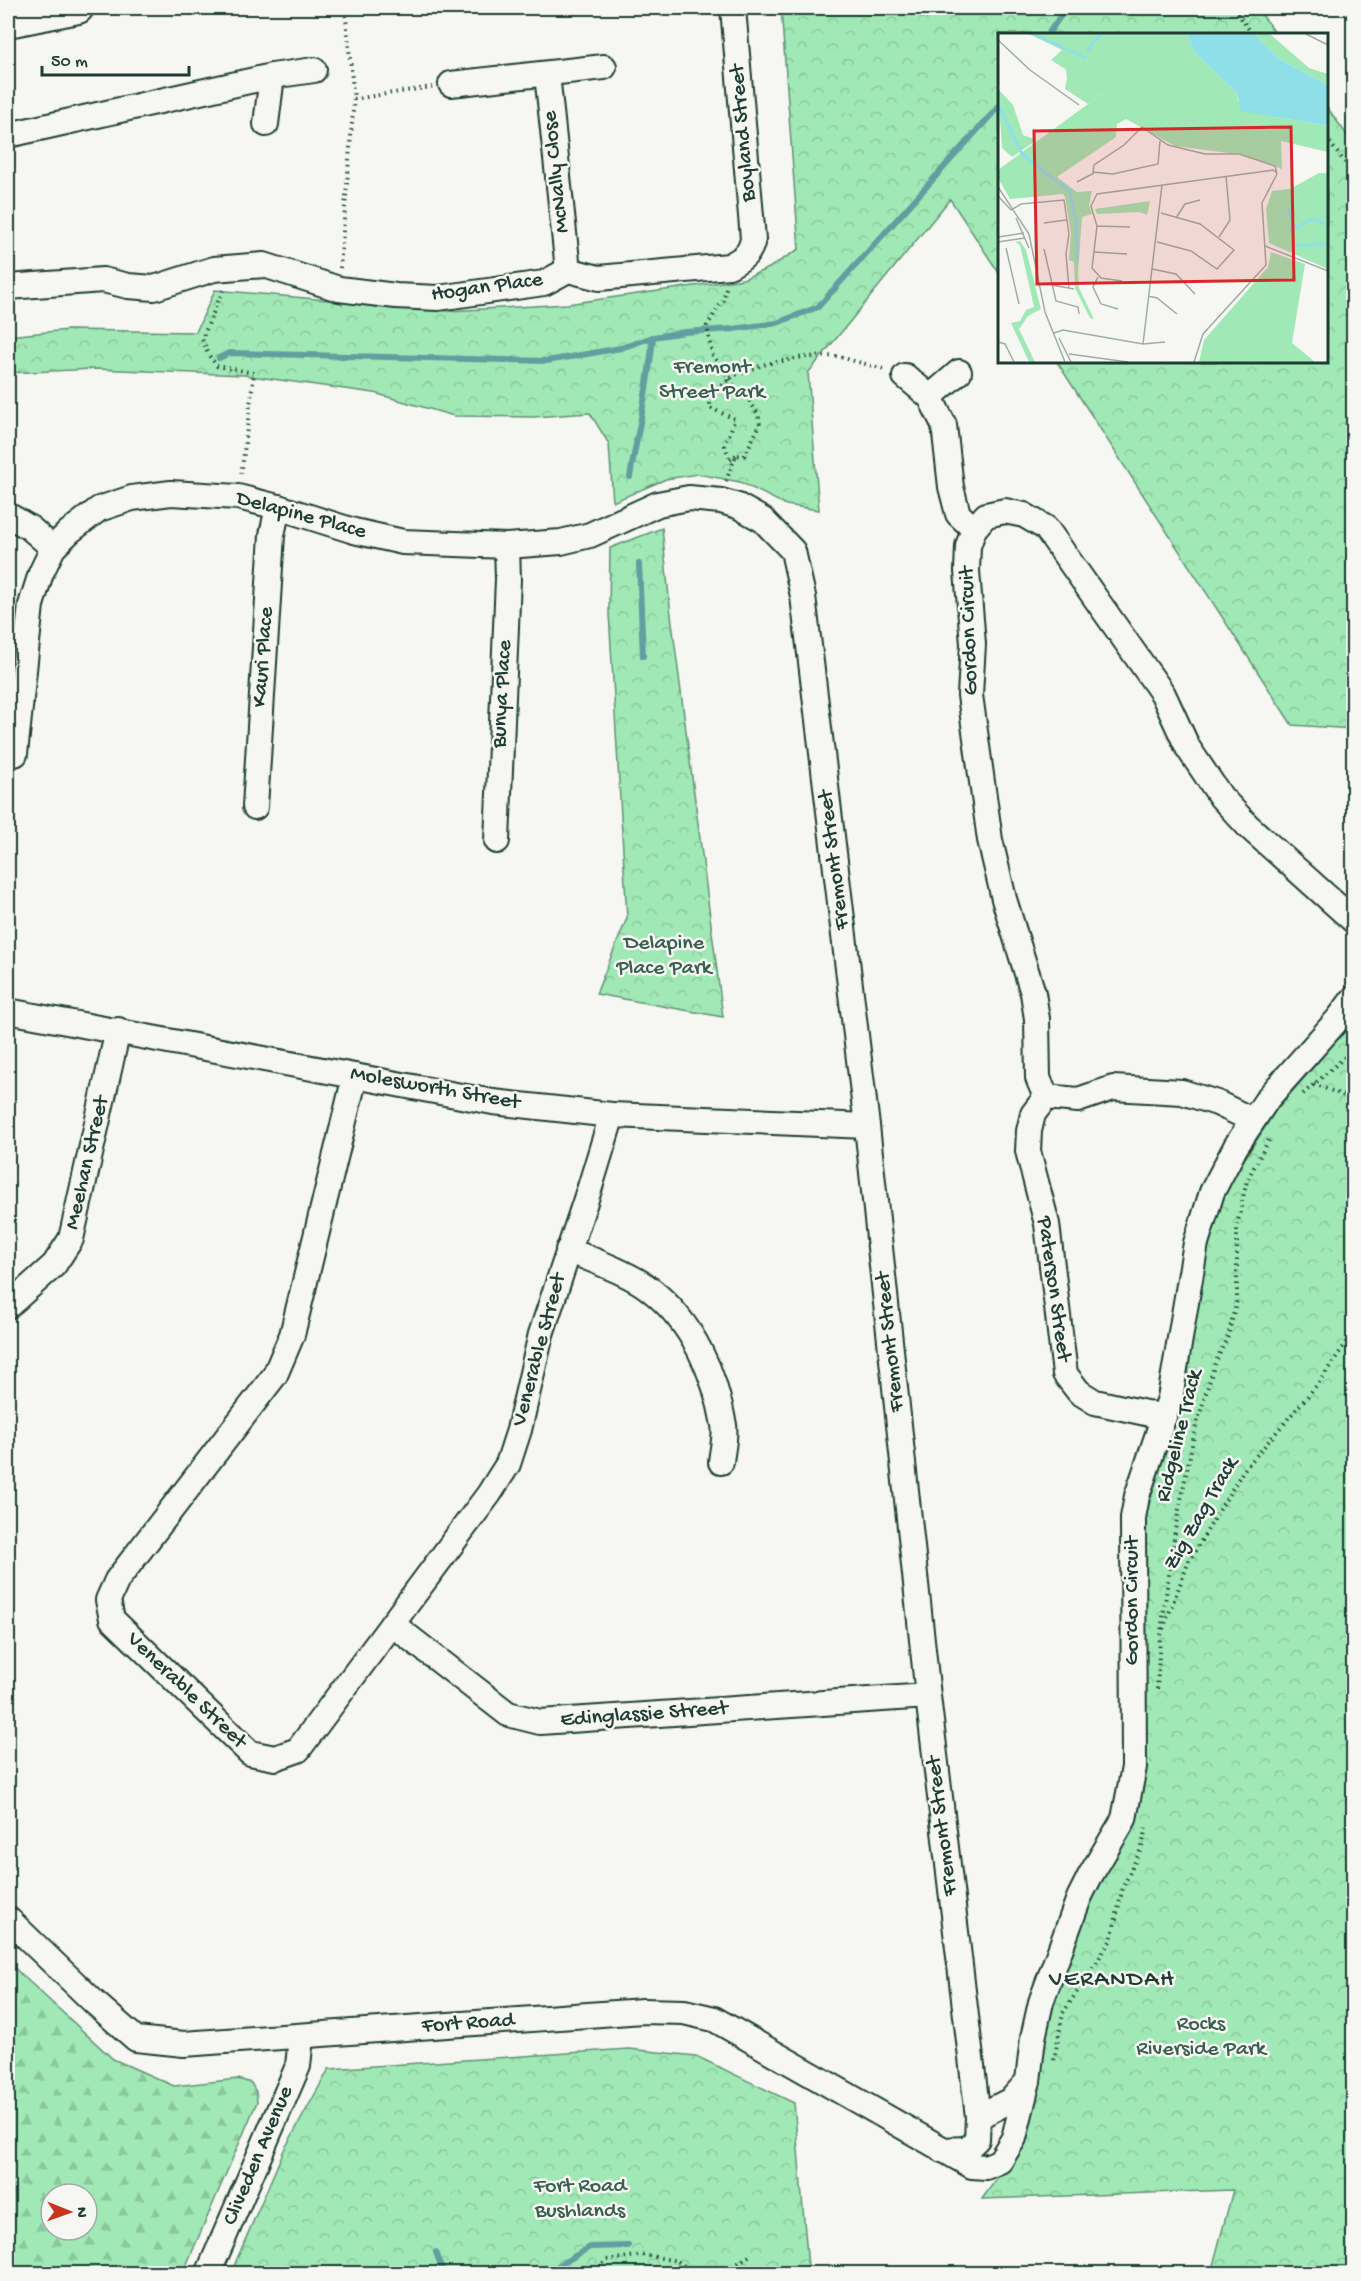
<svg xmlns="http://www.w3.org/2000/svg" width="1361" height="2281" viewBox="0 0 1361 2281" font-family="'Gochi Hand',sans-serif">
  <defs>
    <pattern id="forest-firs" width="22" height="20" patternUnits="userSpaceOnUse" patternTransform="scale(1.5)"><rect width="22" height="20" fill="#a0e8b5"/><path d="M5 1l3.5 6h-7zM16 11l3.5 6h-7z" fill="#89c89c"/></pattern>
    <pattern id="park-crowns" width="20" height="18" patternUnits="userSpaceOnUse" patternTransform="scale(1.5)"><rect width="20" height="18" fill="#a0e8b5"/><path d="M2 6a3 3 0 1 1 6 0M12 15a3 3 0 1 1 6 0" fill="none" stroke="#89c89c"/></pattern>
  </defs>
  <rect width="100%" height="100%" fill="#f6f6f2"/>
  <filter id="ink" filterUnits="userSpaceOnUse"><feTurbulence type="fractalNoise" baseFrequency=".0167" numOctaves="2"/><feDisplacementMap in="SourceGraphic" scale="12" xChannelSelector="R" yChannelSelector="G"/><feConvolveMatrix kernelMatrix="1 2 1 2 8 2 1 2 1" color-interpolation-filters="sRGB"/></filter>
  <g filter="url(#ink)">
    <path fill="url(#forest-firs)" stroke="#609274" stroke-width="1.5" fill-rule="evenodd" d="M8,1962L113,2059L174,2086L238,2079L251,2083L256,2092L257,2102L183,2273H8ZM51,2194H87V2230H51Z"/>
    <g fill="url(#park-crowns)" stroke="#609274" stroke-width="1.5">
      <path d="M781,8H1257L1276,34H1000L999,273L950,199L808,373L819,510L786,505L740,482L698,474L666,479L613,502L609,444L590,413L533,417L454,416L374,393L244,375L95,369L8,373V336L68,330L196,332L215,290L449,311L567,304L743,279L769,268L799,249Z"/>
      <path d="M1327,107L1354,145L1353,729L1292,725L1057,362H1326Z"/>
      <path d="M662,528L670,607L723,1017L596,994L627,918L609,612L610,548Z"/>
      <path d="M1353,1022V2273H1211L1233,2190L982,2199L1024,2141L1049,2008L1141,1767L1145,1518L1174,1421L1206,1247L1227,1186L1276,1110Z"/>
      <path d="M629,2049L696,2056L794,2103L808,2267L811,2273H231L284,2150L329,2069Z"/>
    </g>
    <g fill="none" stroke-linecap="round" stroke-linejoin="round">
      <g stroke="#629ea0" stroke-width="6">
        <path d="M1048,34L1066,8"/>
        <path d="M219,358L229,353L547,361L621,348L653,337L685,332L733,329L777,323L818,307L1000,105"/>
        <path d="M630,477C638,430 649,384 653,337"/>
        <path d="M639,564L643,656"/>
        <path d="M436,2252L444,2274"/>
        <path d="M551,2274L558,2266L590,2247L628,2246"/>
      </g>
      <defs>
        <g id="minor">
          <path d="M547,74L568,270"/>
          <path d="M451,84L604,67"/>
          <path d="M266,124L272,76"/>
          <path d="M8,135L272,76L314,70"/>
          <path d="M8,287L103,280L128,286L154,288L214,269L264,265L339,289L396,296L438,298L544,283L568,270L599,278L729,266C742,259 750,255 753,239L733,8"/>
          <path d="M905,376L930,397L944,425L951,487L958,514L974,529"/>
          <path d="M930,397L959,372"/>
          <path d="M8,515L30,528L53,548"/>
          <path d="M15,754L31,605L41,573L53,548L69,532L99,509L132,498L171,493L238,497L278,507L354,531L403,542L507,546L561,542L590,535L658,504L689,498L721,501L738,506L763,520L793,551L803,596L867,1126L928,1696L978,2117L977,2139L967,2149L942,2150"/>
          <path d="M255,807L272,535L278,507"/>
          <path d="M497,841L508,579L507,546"/>
          <path d="M8,1011L493,1102L612,1115L867,1126"/>
          <path d="M355,1076L292,1335L275,1375L117,1580L108,1600L112,1619L250,1753L275,1758L298,1750L489,1494L508,1464L519,1430L541,1334L590,1187L612,1115"/>
          <path d="M1046,1097L1033,1114L1029,1131L1028,1151L1047,1224L1065,1374L1079,1392L1095,1402L1164,1417"/>
          <path d="M1252,1120L1217,1103L1182,1092L1113,1088L1078,1100L1046,1097L1038,1078L1037,1019L1033,993L1004,899L990,840L970,695L973,644L967,571L968,546L974,529L986,515L1005,511L1024,515L1046,528L1163,694L1188,748L1221,797L1248,826L1354,921"/>
          <path d="M568,1250C592,1260 632,1274 651,1290C693,1323 715,1374 724,1425C726,1437 722,1451 721,1462"/>
          <path d="M8,1306L54,1265L71,1239L118,1030"/>
          <path d="M392,1624L508,1714L540,1722L928,1696"/>
          <path d="M8,1919L95,2003L136,2039L184,2044L643,2011L684,2012L714,2019L972,2166L986,2167L1000,2161L1014,2138L1028,2081L1033,2038L1041,2002L1079,1898L1090,1876L1124,1819L1134,1767L1133,1518L1137,1496L1170,1398L1196,1243L1212,1192L1236,1146L1268,1098L1339,1018L1354,998"/>
          <path d="M978,2117L1011,2100L1028,2081"/>
          <path d="M208,2274L298,2066L301,2037"/>
        </g>
        <path id="major" d="M8,22L78,8"/>
      </defs>
      <use href="#minor" stroke="#1f3d34" stroke-width="28"/>
      <use href="#major" stroke="#1f3d34" stroke-width="34"/>
      <g stroke="#1f3d34" stroke-width="4" stroke-dasharray="1.5 4.5" stroke-linecap="butt">
        <path d="M1234,8L1252,34"/>
        <path d="M354,99L432,87"/>
        <path d="M1326,138L1354,174"/>
        <path d="M340,268L354,99L345,8"/>
        <path d="M726,288L723,300L707,326L712,354L737,390L749,400L758,414L760,425L744,456L736,455L726,481"/>
        <path d="M223,290L202,339L208,354L217,366L254,373L241,476"/>
        <path d="M736,455L730,461L725,446L735,419L710,408V396L733,376L766,364L804,357L836,356L887,370"/>
        <path d="M1314,1084L1347,1097H1354"/>
        <path d="M1303,1094L1354,1049"/>
        <path d="M1163,1629L1189,1561L1243,1471L1318,1384L1354,1331"/>
        <path d="M1157,1689L1160,1638L1176,1524L1196,1426L1215,1363L1228,1336L1237,1300V1225L1247,1180L1270,1138"/>
        <path d="M1054,2060L1063,2013L1111,1940L1123,1887L1142,1847L1146,1825"/>
        <path d="M596,2274L606,2260L645,2255L677,2261L695,2273H721L751,2255"/>
      </g>
      <use href="#minor" stroke="#f6f6f2" stroke-width="24"/>
      <use href="#major" stroke="#f6f6f2" stroke-width="30"/>
    </g>
  </g>
  <g text-anchor="middle" dominant-baseline="central" stroke-width="5" stroke-linejoin="round" paint-order="stroke">
    <g font-size="22" fill="#1f3d34" stroke="#f6f6f2">
      <text transform="translate(744 133) rotate(-95)">Boyland Street</text>
      <text transform="translate(557 172) rotate(-96)">McNally Close</text>
      <text transform="translate(487 288) rotate(-8)">Hogan Place</text>
      <text transform="translate(301 516) rotate(15)">Delapine Place</text>
      <text transform="translate(970 631) rotate(-92)">Gordon Circuit</text>
      <text transform="translate(264 657) rotate(-86)">Kauri Place</text>
      <text transform="translate(503 694) rotate(-87)">Bunya Place</text>
      <text transform="translate(835 860) rotate(-97)">Fremont Street</text>
      <text transform="translate(435 1089) rotate(10)">Molesworth Street</text>
      <text transform="translate(88 1163) rotate(-77)">Meehan Street</text>
      <text transform="translate(1053 1289) rotate(82)">Paterson Street</text>
      <text transform="translate(891 1342) rotate(-96)">Fremont Street</text>
      <text transform="translate(540 1350) rotate(-75)">Venerable Street</text>
      <text transform="translate(1180 1436) rotate(-76)">Ridgeline Track</text>
      <text transform="translate(1202 1514) rotate(-60)">Zig Zag Track</text>
      <text transform="translate(1133 1601) rotate(-90)">Gordon Circuit</text>
      <text transform="translate(186 1691) rotate(44)">Venerable Street</text>
      <text transform="translate(644 1715) rotate(-4)">Edinglassie Street</text>
      <text transform="translate(943 1826) rotate(-97)">Fremont Street</text>
      <text transform="translate(468 2024) rotate(-4)">Fort Road</text>
      <text transform="translate(259 2156) rotate(-67)">Cliveden Avenue</text>
    </g>
    <g font-size="22" fill="#395f4e" stroke="#f6f6f2">
      <text x="712" y="368">Fremont<tspan x="712" dy="25">Street Park</tspan></text>
      <text x="664" y="944">Delapine<tspan x="664" dy="25">Place Park</tspan></text>
      <text x="1201" y="2025">Rocks<tspan x="1201" dy="25">Riverside Park</tspan></text>
      <text x="580" y="2187">Fort Road<tspan x="580" dy="25">Bushlands</tspan></text>
    </g>
    <g font-size="24" letter-spacing="1.5" fill="#1f3d34" stroke="#f6f6f2">
      <text x="1112" y="1980">VERANDAH</text>
    </g>
  </g>
  <g transform="translate(998 33)">
    <rect width="330" height="330" fill="#f6f6f2"/>
    <path d="M65,19L105,60L90,71L67,56L69,45ZM0,56L15,72L25,102L39,107L14,124L4,115ZM22,208L28,217L43,276L30,283L21,296L37,329H31L13,290L22,288L28,277L36,274L22,212L17,209ZM273,219L307,231L294,310L317,329H201L206,307L270,234Z" fill="#a0e8b5"/>
    <path d="M31,1H188L198,21L239,60L240,68L278,81V84L330,93V119L283,108L284,136L245,122L177,113L128,86L119,91L118,104L59,144L79,159L94,158L91,172L94,181L84,184L80,240L81,255L96,286L92,285L77,255L76,229L71,227L73,200L67,164L65,161L12,166L0,145V137L105,60L53,27L64,17ZM257,1H272L311,35L330,41V52L281,26ZM321,140H330V236L271,210L268,176L274,158L292,156ZM152,168L149,182L141,179L99,181L97,176Z" fill="#a0e8b5"/>
    <path d="M136,40L157,46L177,55L176,58L131,44Z" fill="#a0e8b5"/>
    <path d="M188,1H257L281,26L330,52V93L243,78L239,60L198,21Z" fill="#8edfe8"/>
    <path fill="none" stroke="#8edfe8" stroke-width="3" d="M36,1L88,25M89,18L103,1M0,71L24,121L72,159L78,189L79,226M290,176L297,194M291,198L314,186L330,192M299,212L330,211"/>
    <path fill="none" stroke="#a0aca6" stroke-width="1.5" d="M308,1L330,12M0,7L32,37L81,72M162,108L160,131L115,141L95,139L96,132L126,112L144,94L170,112L207,121H241L277,133L279,141M79,149L96,140M0,154L31,201L47,279L67,329M0,163L13,177M13,177L23,171L66,167L71,201L68,221L71,255M18,185L31,215M178,185L187,171L202,167M46,190L68,187M99,193L132,194M0,204L26,200M221,204L232,187L228,143M0,209L27,205M159,209L193,218L219,236L236,217L202,191L163,180M267,213L330,238M8,215L21,271M46,216L58,268L80,274L81,281M95,219L129,221M154,236L178,241L197,261M100,244L95,254L103,271L120,276M124,248L103,245L94,235L99,193L93,173L99,161L275,137L279,140M54,252L76,256M150,263L159,265L179,281M56,300L65,297L145,311L167,309M61,305L73,329M0,309L7,311L16,329M145,311L164,152M71,321L130,329M196,329L205,301L268,232L264,170L279,141"/>
    <path fill="#d62828" fill-opacity="0.15" stroke="#d62828" stroke-width="3" d="M293,94L296,247L39,251L36,98Z"/>
    <rect width="330" height="330" fill="none" stroke="#1f3d34" stroke-width="3"/>
  </g>
  <rect width="1361" height="2281" fill="none" stroke="#f6f6f2" stroke-width="30"/>
  <rect x="15" y="15" width="1331" height="2251" fill="none" stroke="#1f3d34" stroke-width="2" filter="url(#ink)"/>
  <g transform="translate(69 2212) rotate(91)"><circle r="28" fill="#f6f6f2" stroke="#a0aca6" stroke-width="1.5"/>
  <path d="M0-4.5L10 22L0 15L-10 22Z" fill="#c8321e"/>
  <text y="-9" font-size="16" font-weight="bold" text-anchor="middle" fill="#1f3d34">N</text>
  </g>
  <path d="M42 66v9h147v-9" fill="none" stroke="#1f3d34" stroke-width="3"/>
  <text x="51" y="66" font-size="18" fill="#1f3d34" stroke="#f6f6f2" stroke-width="4.5" paint-order="stroke">50 m</text>
</svg>
